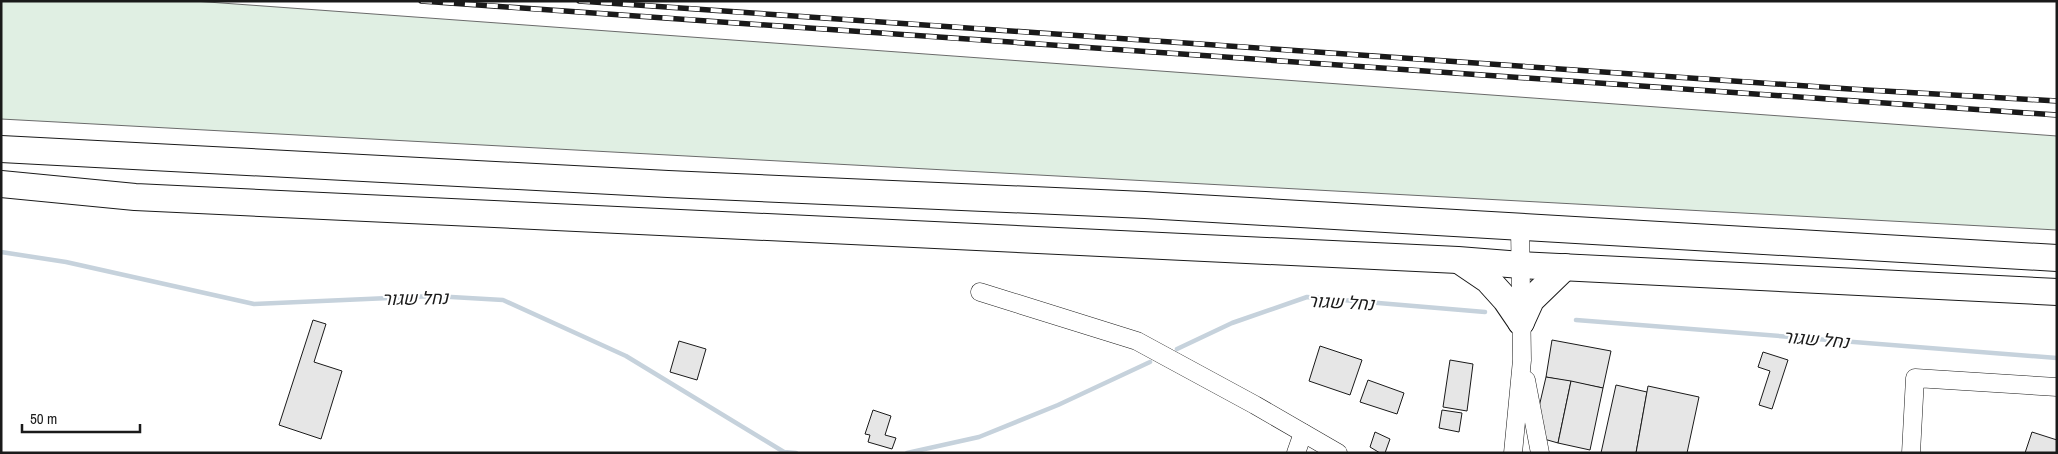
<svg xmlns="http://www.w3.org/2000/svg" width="2058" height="454" viewBox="0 0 2058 454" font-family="'Archivo Narrow',Heebo,sans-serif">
  <rect width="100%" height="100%" fill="#fff"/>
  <path fill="#e0efe3" stroke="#6a6a6a" d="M1,1H194L2057,136V230L1,119Z"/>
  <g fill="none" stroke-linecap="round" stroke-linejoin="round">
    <g stroke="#c6d2dc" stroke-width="4.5">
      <path d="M1,252L66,262L254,304L434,296L503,300L626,356L784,452L796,453"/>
      <path d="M1576,320L2057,358"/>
      <path d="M1177,349L1232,323L1307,297L1485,312"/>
      <path d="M907,453L979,437L1058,405L1150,362"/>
    </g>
  </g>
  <g fill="#e6e6e6" stroke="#1a1a1a">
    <path d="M313,320L326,324L314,362L342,371L321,439L279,425Z"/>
    <path d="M1552,340L1611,351L1603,388L1546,377Z"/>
    <path d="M679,341L706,349L697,380L670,372Z"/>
    <path d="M1320,346L1362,360L1350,395L1309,381Z"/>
    <path d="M1763,352L1788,360L1772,409L1759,405L1770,371L1758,367Z"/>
    <path d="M1450,360L1473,364L1467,411L1443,407Z"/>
    <path d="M1546,377L1571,381L1558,443L1544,439L1539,407Z"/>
    <path d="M1368,380L1404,393L1397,414L1360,402Z"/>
    <path d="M1571,381L1603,388L1590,450L1558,443Z"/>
    <path d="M1616,385L1647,392L1636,453H1601Z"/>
    <path d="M1648,386L1699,397L1687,453H1636Z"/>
    <path d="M873,410L891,416L885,435L896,438L892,449L868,442L870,435L865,434Z"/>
    <path d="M1442,410L1462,413L1459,432L1439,428Z"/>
    <path d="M1375,432L1390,439L1385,453H1380L1370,447Z"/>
    <path d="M2032,432L2057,440V453H2025Z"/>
  </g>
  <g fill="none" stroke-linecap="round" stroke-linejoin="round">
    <defs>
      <g id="minor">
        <path d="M980,292L1137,341L1255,405L1338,453"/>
        <path d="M1526,380L1540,453"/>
        <path d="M1296,453L1303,433"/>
        <path d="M1513,453L1522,360L1520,227"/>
        <path d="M1911,453L1915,378L2057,387"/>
      </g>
      <g id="highway">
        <path d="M1,149L668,184L1145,205L2057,258"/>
        <path d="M1,184L135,197L1458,260L1521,265L2057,292"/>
        <path d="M1460,261L1488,280L1506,300L1521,322"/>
        <path d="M1521,322L1531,300L1565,267"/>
      </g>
    </defs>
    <use href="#minor" stroke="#1a1a1a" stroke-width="19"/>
    <use href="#highway" stroke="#1a1a1a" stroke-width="28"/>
    <use href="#minor" stroke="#fff" stroke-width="18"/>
    <use href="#highway" stroke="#fff" stroke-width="26"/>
    <defs>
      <g id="rail">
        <path d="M421,1L2057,115"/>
        <path d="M579,1L1850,89L2057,101"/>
      </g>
    </defs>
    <use href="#rail" stroke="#1a1a1a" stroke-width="5.5"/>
    <use href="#rail" stroke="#fff" stroke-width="4" stroke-dasharray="11" stroke-linecap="butt"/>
  </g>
  <g text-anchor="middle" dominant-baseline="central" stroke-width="4" stroke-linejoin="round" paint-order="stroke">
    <g font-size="18" font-style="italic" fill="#1a1a1a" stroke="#fff">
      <text transform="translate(415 298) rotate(-1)">נחל שגור</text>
      <text transform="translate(1341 302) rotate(3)">נחל שגור</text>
      <text transform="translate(1816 339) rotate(5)">נחל שגור</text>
    </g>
  </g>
  <rect width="2058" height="454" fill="none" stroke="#1a1a1a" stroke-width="5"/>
  <path d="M22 424v8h118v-8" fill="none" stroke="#1a1a1a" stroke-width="2.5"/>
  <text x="30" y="424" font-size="15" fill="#1a1a1a" stroke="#ffffff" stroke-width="4" paint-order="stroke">50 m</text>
</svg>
